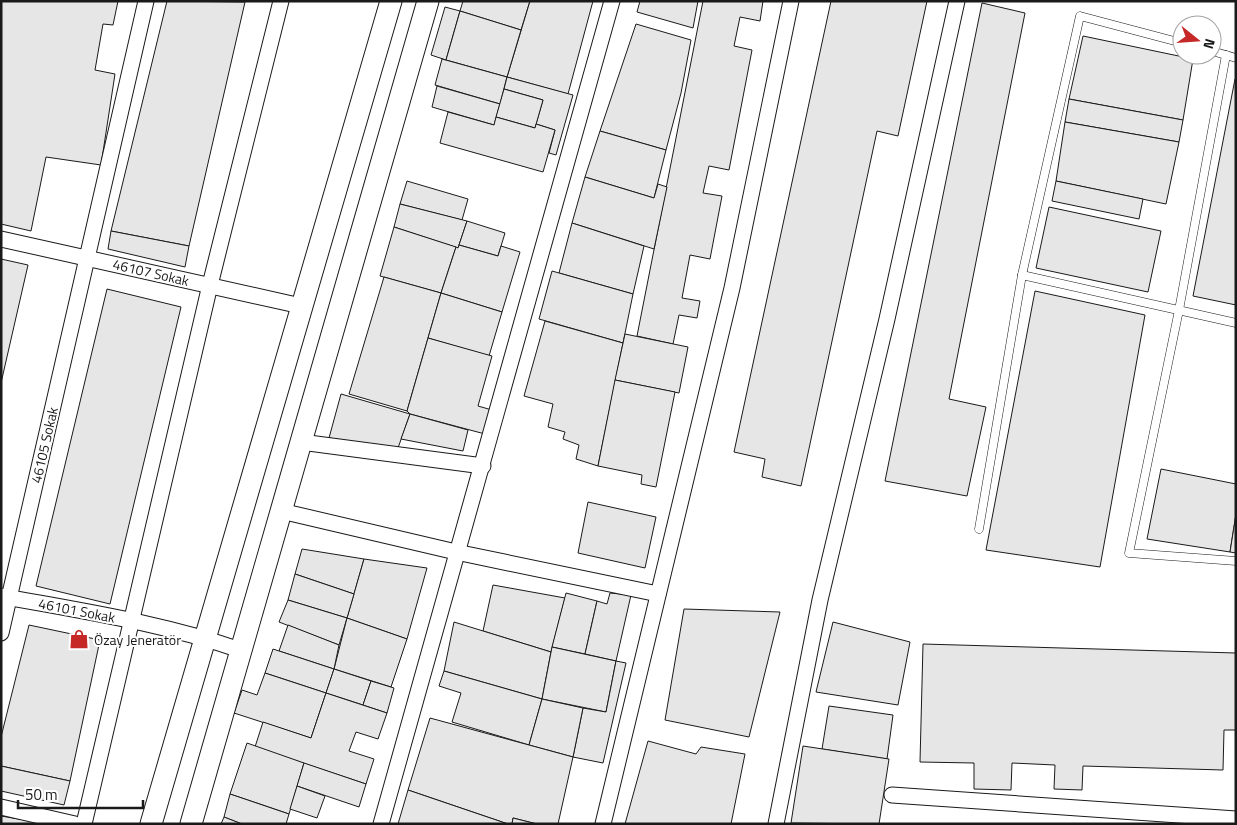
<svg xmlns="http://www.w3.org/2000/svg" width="1237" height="825" viewBox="0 0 1237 825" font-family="'Titillium Web',sans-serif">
  <rect width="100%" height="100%" fill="#fff"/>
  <g fill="#e6e6e6" stroke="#1a1a1a">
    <path d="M1,1H118L113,25L103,24L95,70L115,74L101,165L46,157L31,231L1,224Z"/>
    <path d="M167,1L245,2L189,246L111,231Z"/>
    <path d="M463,1H530L521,30L460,11Z"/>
    <path d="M530,1H593L568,94L507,77Z"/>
    <path d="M640,1H698L693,28L637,12Z"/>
    <path d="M703,1H763L760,21L740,17L734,46L752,50L729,170L709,166L703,193L722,196L710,259L690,255L682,298L700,301L697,318L679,315L673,344L637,336Z"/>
    <path d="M831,1H927L898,136L877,131L801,486L762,477L765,459L734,452Z"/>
    <path d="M982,3L1025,13L949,399L986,407L967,496L885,481Z"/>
    <path d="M445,7L460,11L446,60L431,55Z"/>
    <path d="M460,11L521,30L507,77L446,60Z"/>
    <path d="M636,24L691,40L681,93L666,150L600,131Z"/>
    <path d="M1083,36L1193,59L1183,120L1069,99Z"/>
    <path d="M442,59L507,77L500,104L435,85Z"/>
    <path d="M507,77L573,95L556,155L549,153L555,130L536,124L543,100L504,89Z"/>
    <path d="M1235,79H1236V305L1193,296Z"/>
    <path d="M437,86L500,104L494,125L432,107Z"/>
    <path d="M504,89L543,100L535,128L496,117Z"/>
    <path d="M1069,99L1183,120L1179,142L1065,122Z"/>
    <path d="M448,112L494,125L496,117L535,128L536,124L555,130L543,172L440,143Z"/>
    <path d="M1065,122L1179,142L1166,204L1056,181Z"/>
    <path d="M600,131L666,150L654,198L585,177Z"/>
    <path d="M585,177L654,198L658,184L667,187L654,249L572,223Z"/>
    <path d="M407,181L468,199L462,220L400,204Z"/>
    <path d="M1056,181L1143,199L1139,219L1052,201Z"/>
    <path d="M400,204L467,221L458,248L394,227Z"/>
    <path d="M1049,207L1161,231L1148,292L1036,268Z"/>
    <path d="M467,221L505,233L498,256L459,245Z"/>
    <path d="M572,223L644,246L633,294L559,273Z"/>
    <path d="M394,227L456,247L441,293L380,276Z"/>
    <path d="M111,231L189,246L185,267L108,249Z"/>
    <path d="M459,245L498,256L501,246L520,252L502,312L441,293L456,247L458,248Z"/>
    <path d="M1,259L28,265L1,383Z"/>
    <path d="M552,271L633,294L623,343L539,319Z"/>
    <path d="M384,277L441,293L407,411L349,394Z"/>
    <path d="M107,289L181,307L110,604L36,586Z"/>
    <path d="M1035,291L1145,315L1100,567L986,550Z"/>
    <path d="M441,293L502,312L489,356L428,338Z"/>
    <path d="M545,321L623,343L598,466L576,459L579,445L563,439L565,432L548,427L553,404L524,396Z"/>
    <path d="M625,334L688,347L679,393L615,380Z"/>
    <path d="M428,338L492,356L478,406L492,410L485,434L410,414L407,411Z"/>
    <path d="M615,380L675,392L656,487L641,484L642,475L598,466Z"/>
    <path d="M341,394L410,414L398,448L329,438Z"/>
    <path d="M410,414L468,430L463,451L401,439Z"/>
    <path d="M1161,469L1236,484V514L1230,552L1147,539Z"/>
    <path d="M588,502L656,517L645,568L578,553Z"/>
    <path d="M1236,514V553L1230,552Z"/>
    <path d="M302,549L364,559L354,594L295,574Z"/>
    <path d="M364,559L427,568L407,639L347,618Z"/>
    <path d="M295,574L354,594L347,618L288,600Z"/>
    <path d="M493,585L565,598L551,652L483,631Z"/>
    <path d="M566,593L597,601L585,654L552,647Z"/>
    <path d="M610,593L631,595L616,661L585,654L597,601L607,604Z"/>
    <path d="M288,600L347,618L339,645L279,622Z"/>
    <path d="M684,609L780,612L749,737L665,720Z"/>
    <path d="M347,618L407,639L391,687L334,669Z"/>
    <path d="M454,622L551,652L542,699L444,671Z"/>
    <path d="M833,622L910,642L898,705L816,692Z"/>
    <path d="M29,625L100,640L70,781L1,766V737Z"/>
    <path d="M288,625L339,645L334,669L279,651Z"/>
    <path d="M923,644L1236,653V730H1224L1223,770L1083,766L1082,790L1054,789L1055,765L1012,763L1011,790L974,789V763L920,762Z"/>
    <path d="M552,647L616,661L606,712L542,699Z"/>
    <path d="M273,649L334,669L326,693L265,673Z"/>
    <path d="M616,661L626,663L603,763L573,757L583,708L606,712Z"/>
    <path d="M334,669L371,681L363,705L326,693Z"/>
    <path d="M444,671L542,699L529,745L452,722L461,693L439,686Z"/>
    <path d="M265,673L326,693L311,738L234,713L242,690L257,695Z"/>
    <path d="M371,681L394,688L387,713L363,705Z"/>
    <path d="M326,693L387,713L378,739L356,732L349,751L374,759L366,784L255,747L263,722L311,738Z"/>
    <path d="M542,699L583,708L573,757L529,745Z"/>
    <path d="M829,706L893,715L887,759L822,749Z"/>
    <path d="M430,718L573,757L558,824H537L513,818L512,824H508L408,790Z"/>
    <path d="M648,741L696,754L701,747L745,754L731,824H625Z"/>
    <path d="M247,743L304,763L289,814L230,794Z"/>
    <path d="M803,746L889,759L879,824L791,823Z"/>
    <path d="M304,763L366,784L359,807L297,786Z"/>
    <path d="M1,766L70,781L64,805L1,791Z"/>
    <path d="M297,786L325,796L317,818L290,809Z"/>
    <path d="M408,790L508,824H398Z"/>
    <path d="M230,794L289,814L286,824H242L224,817Z"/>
    <path d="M1,816L42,823L1,824Z"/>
    <path d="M224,817L242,824H221Z"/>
    <path d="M513,818L537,824H512Z"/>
  </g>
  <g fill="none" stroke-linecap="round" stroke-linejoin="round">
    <defs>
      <g id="lane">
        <path d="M1212,51L1236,58"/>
        <path d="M1226,55L1179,310L1129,553L1236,561"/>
        <path d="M1022,275L1236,323"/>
        <path d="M979,529L1022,275L1080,16L1182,43"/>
      </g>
      <g id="street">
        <path d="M1,239L301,306"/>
        <path d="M301,442L483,466"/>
        <path d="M281,511L456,552L658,594"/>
        <path d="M1,596C81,611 163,623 240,650"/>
        <path d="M1,633L146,1"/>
        <path d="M892,795L1236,819"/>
        <path d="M1,807L75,824"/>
        <path d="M84,824L210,285L281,1"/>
        <path d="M381,824L612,1"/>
        <path d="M603,824L732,288L791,1"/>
        <path d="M776,824L820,600L887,319L957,1"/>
      </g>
      <g id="secondary">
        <path d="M151,824L391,1"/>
        <path d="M191,824L428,1"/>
      </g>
    </defs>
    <use href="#lane" stroke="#1a1a1a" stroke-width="9"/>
    <use href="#street" stroke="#1a1a1a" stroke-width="17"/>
    <use href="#secondary" stroke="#1a1a1a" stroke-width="23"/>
    <use href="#lane" stroke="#fff" stroke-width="8"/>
    <use href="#street" stroke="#fff" stroke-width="15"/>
    <use href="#secondary" stroke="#fff" stroke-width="21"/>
  </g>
  <defs>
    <symbol id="shop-bare" viewBox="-9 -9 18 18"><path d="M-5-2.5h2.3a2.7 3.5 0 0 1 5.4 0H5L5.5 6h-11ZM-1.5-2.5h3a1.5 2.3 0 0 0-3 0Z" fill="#c62828" stroke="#fff" stroke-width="2.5" paint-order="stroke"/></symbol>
  </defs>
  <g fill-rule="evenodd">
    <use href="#shop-bare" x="65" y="625" width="28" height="28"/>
  </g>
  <g text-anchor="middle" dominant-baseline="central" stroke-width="4" stroke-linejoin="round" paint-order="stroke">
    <g font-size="14" fill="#1a1a1a" stroke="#fff">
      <text transform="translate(151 272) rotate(13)">46107 Sokak</text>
      <text transform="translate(44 445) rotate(-77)">46105 Sokak</text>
      <text transform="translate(77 610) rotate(11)">46101 Sokak</text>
    </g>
    <g font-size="14" fill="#1a1a1a" stroke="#fff" text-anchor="start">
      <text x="94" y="639">Özay Jeneratör</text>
    </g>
  </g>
  <rect width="1237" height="825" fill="none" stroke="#1a1a1a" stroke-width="5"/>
  <g transform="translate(1197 40) rotate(107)"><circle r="24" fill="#ffffff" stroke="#a3a3a3"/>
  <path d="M0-4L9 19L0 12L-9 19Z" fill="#c62828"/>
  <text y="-8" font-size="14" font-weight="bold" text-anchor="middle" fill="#1a1a1a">N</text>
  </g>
  <path d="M18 800v8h125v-8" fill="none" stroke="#1a1a1a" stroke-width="2.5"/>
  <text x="25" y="800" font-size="15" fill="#1a1a1a" stroke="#ffffff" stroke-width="4" paint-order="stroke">50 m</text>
</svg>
